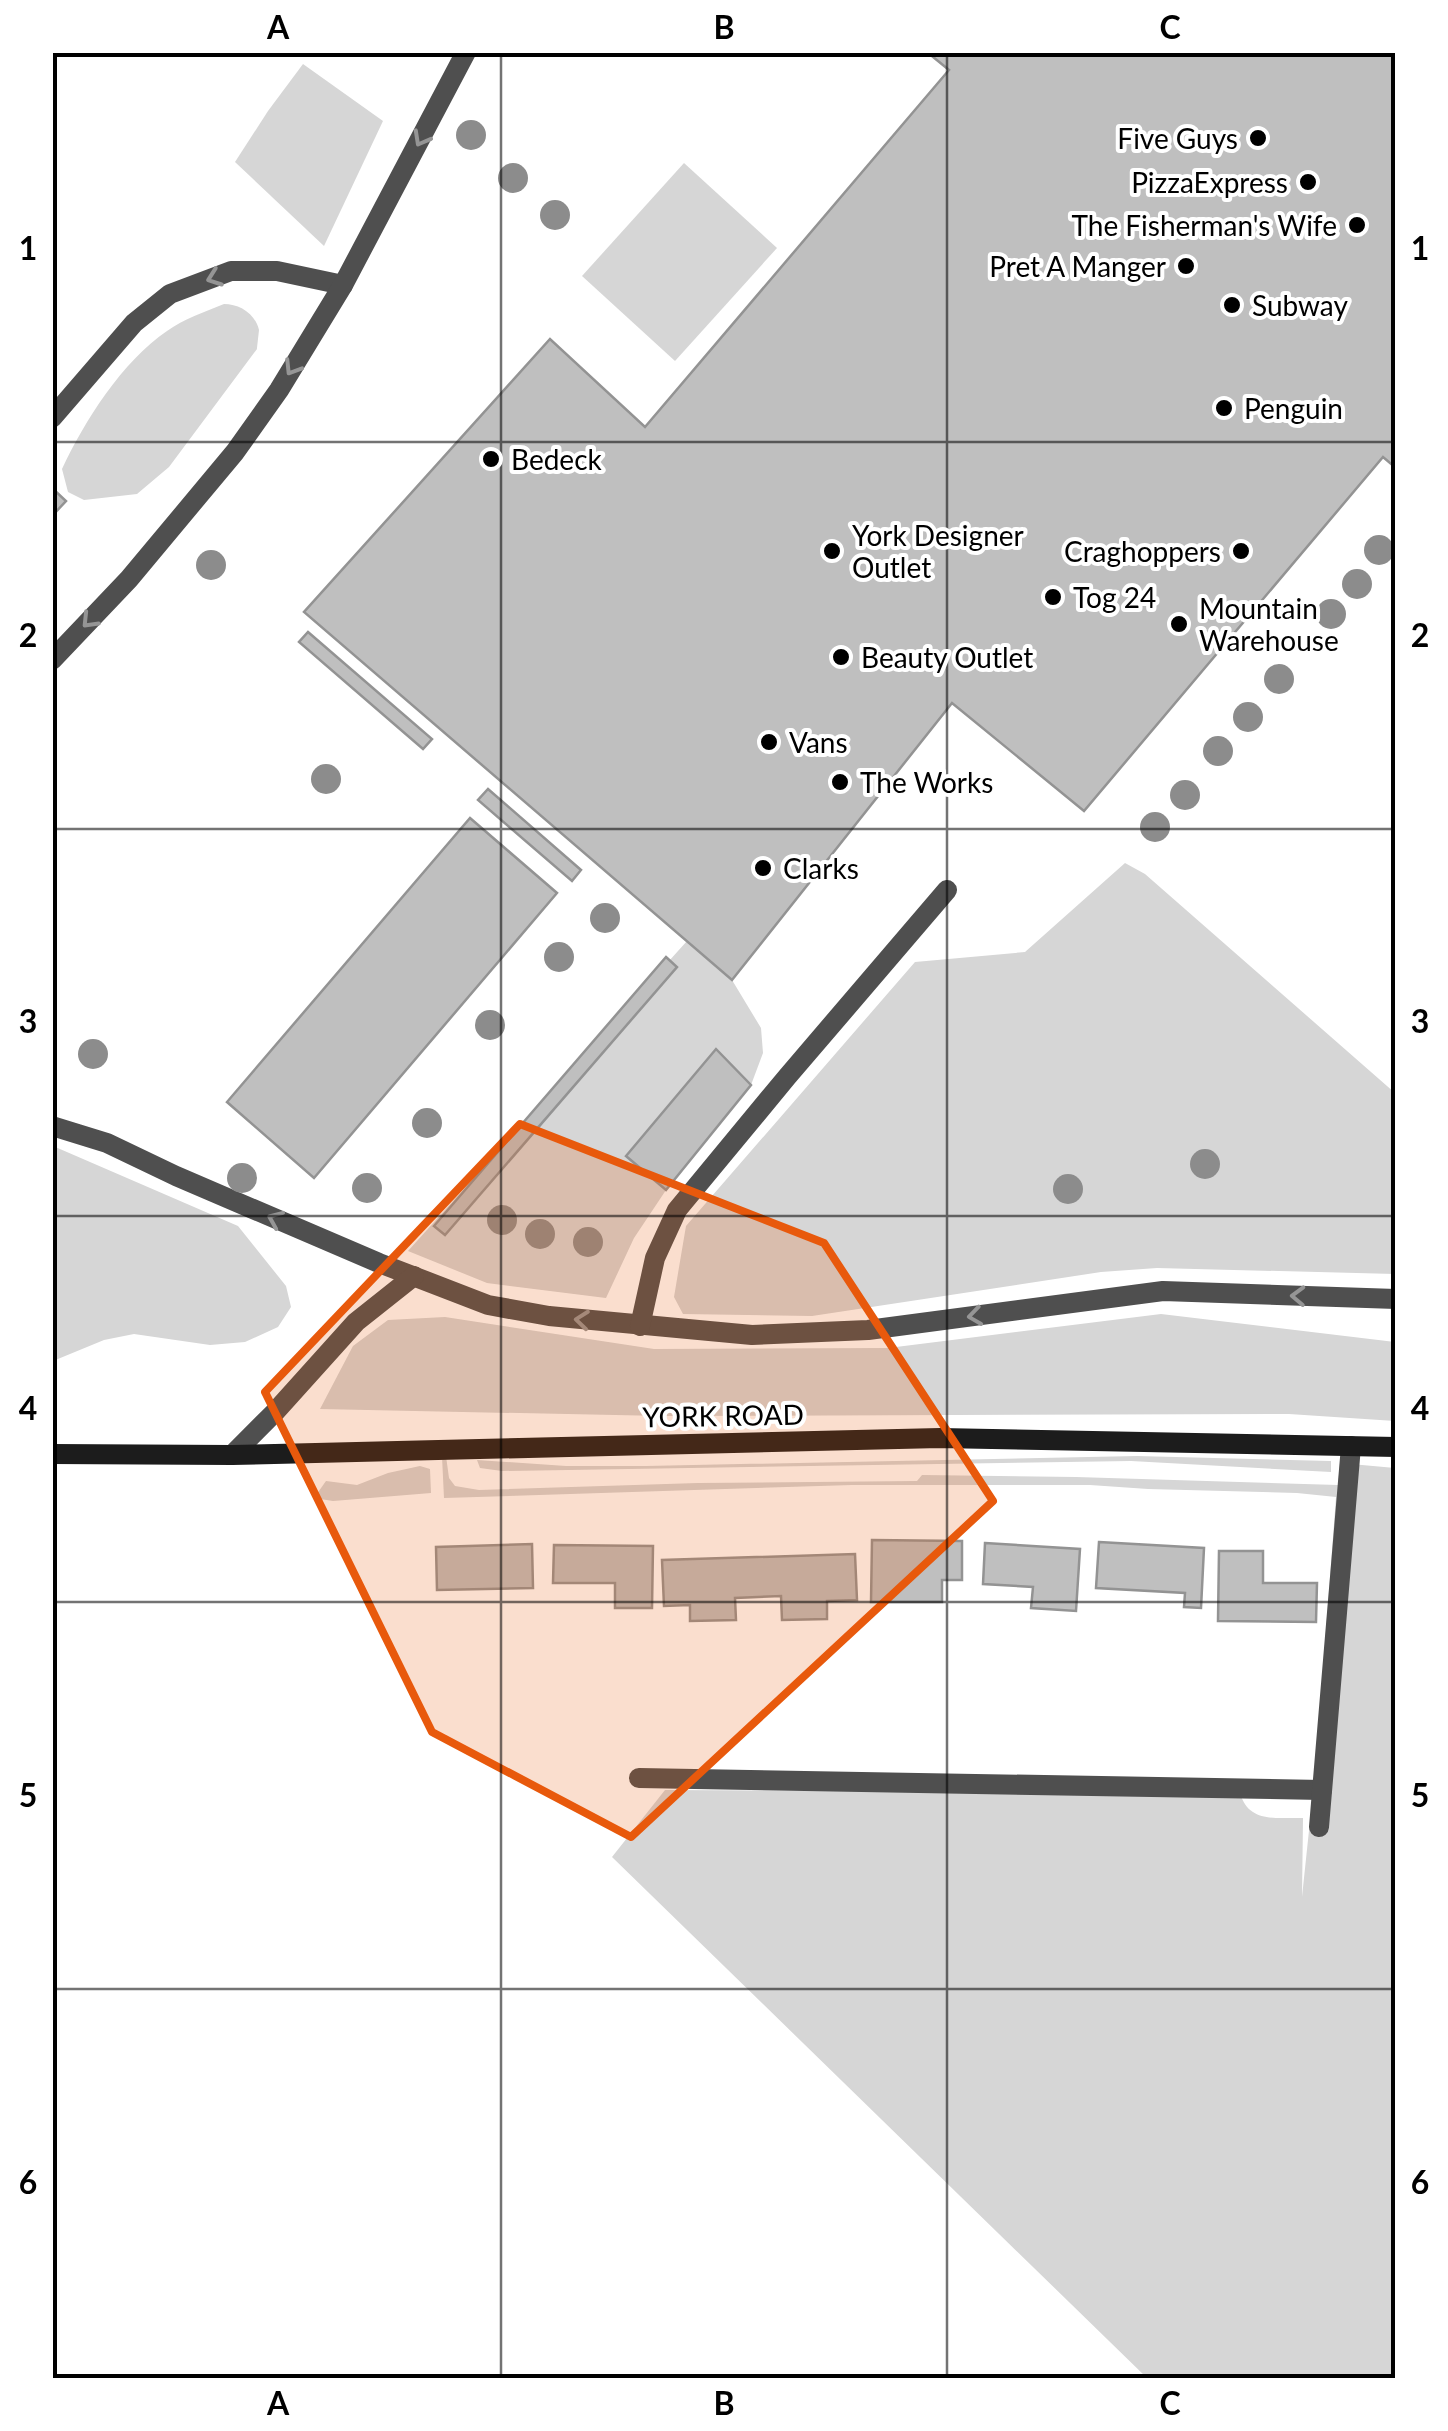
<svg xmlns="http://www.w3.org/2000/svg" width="1448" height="2431" viewBox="0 0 1448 2431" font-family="Lato,sans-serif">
  <rect width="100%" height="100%" fill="#fff"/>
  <g fill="#d6d6d6">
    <path d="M303,64L383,121L324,246L235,162L268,111Z"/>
    <path d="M684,163L777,248L675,361L582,276Z"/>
    <path d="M224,304C239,304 255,313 259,330C259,331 257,348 257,349L169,467L137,494L84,500L68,492L62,469C85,420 122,362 167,331C184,319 204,312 224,304Z"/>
    <path d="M1125,863L1145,874L1395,1093V1274L1157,1268L1101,1272L812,1316L683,1314L674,1297L686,1226L915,962L1025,952Z"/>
    <path d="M687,941L732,980L761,1028L763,1053L751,1085L666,1190L634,1238L606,1298L487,1283L408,1251Z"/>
    <path d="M53,1146L238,1226L286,1286L291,1307L278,1327L245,1342L210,1345L134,1334L104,1340L53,1361Z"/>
    <path d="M1161,1314L1395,1342V1421L1289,1414L663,1416L320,1409L353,1346L388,1320L445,1317L654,1349L888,1348Z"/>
    <path d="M442,1456H446L449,1478L455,1486L479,1490L698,1483L917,1481L922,1475L1076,1477L1338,1485L1340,1463L1395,1468V2378H1147L612,1857L665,1790L1240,1793C1249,1824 1277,1817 1303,1818L1302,1897L1316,1764L1336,1497L1297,1493L1148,1489L1090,1485H852L444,1498Z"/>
    <path d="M1137,1456L1331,1461V1472L1131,1461L502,1471L480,1468L477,1460L566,1466H646Z"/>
    <path d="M420,1466L430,1469L431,1493L333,1501L314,1498L326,1481L357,1485L388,1473Z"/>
  </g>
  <g fill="#bfbfbf" stroke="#939393" stroke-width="2.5">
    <path d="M927,52H1396V468L1383,457L1084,811L952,703L732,980L304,612L550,339L645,427L949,70Z"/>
    <path d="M52,488L66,501L52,516Z"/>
    <path d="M308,632L432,739L423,749L299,642Z"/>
    <path d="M488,789L581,870L572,881L478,800Z"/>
    <path d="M470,818L557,893L314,1178L227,1102Z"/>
    <path d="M666,957L677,967L445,1235L434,1226Z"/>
    <path d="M716,1049L751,1085L666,1190L626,1156Z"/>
    <path d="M872,1540L962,1541V1580H942V1602H871Z"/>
    <path d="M1099,1542L1204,1548L1201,1608L1184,1607L1185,1593L1096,1588Z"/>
    <path d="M985,1543L1080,1549L1076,1611L1031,1608L1033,1587L983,1584Z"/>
    <path d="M532,1544L533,1588L437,1590L436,1547Z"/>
    <path d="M554,1545L653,1546L652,1608H615V1583H553Z"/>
    <path d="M1219,1551H1263V1583H1317L1316,1622L1218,1621Z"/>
    <path d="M855,1554L857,1600L827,1601V1619L782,1620L781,1596L735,1598L736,1620L690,1621V1605L664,1606L662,1560Z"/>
  </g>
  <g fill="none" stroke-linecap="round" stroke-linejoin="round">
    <g stroke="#4f4f4f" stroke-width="20">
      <path d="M52,418L134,323L170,294L231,271H277L343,285"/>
      <path d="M52,1126L107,1143L176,1176L379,1263L488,1305L549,1316L752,1335L868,1330L1163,1291L1396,1299"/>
      <path d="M640,1326L655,1258L677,1210L787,1077L947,890"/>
      <path d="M232,1455L275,1412L356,1322L414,1276"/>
      <path d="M639,1778L1322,1790"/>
      <path d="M1319,1827L1351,1446"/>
    </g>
    <path stroke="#4f4f4f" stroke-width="20" d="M52,660L129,579L235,452L279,390L343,285L466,52"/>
    <path stroke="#1c1c1c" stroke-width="20" d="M52,1454L232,1455L940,1438L1396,1447"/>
  </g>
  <g fill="#8c8c8c">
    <circle cx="471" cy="135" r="15"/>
    <circle cx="513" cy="178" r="15"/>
    <circle cx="555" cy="215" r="15"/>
    <circle cx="1379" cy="550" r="15"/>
    <circle cx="211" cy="565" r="15"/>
    <circle cx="1357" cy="584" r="15"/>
    <circle cx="1331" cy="614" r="15"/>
    <circle cx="1279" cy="679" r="15"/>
    <circle cx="1248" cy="717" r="15"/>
    <circle cx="1218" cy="751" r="15"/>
    <circle cx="326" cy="779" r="15"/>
    <circle cx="1185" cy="795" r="15"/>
    <circle cx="1155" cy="827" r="15"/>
    <circle cx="605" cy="918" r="15"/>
    <circle cx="559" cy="957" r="15"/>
    <circle cx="490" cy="1025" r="15"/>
    <circle cx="93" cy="1054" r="15"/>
    <circle cx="427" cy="1123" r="15"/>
    <circle cx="1205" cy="1164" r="15"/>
    <circle cx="242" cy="1178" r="15"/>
    <circle cx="367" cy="1188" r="15"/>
    <circle cx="1068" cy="1189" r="15"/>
    <circle cx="502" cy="1220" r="15"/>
    <circle cx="540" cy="1234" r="15"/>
    <circle cx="588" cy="1242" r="15"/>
  </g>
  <defs><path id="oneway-chevron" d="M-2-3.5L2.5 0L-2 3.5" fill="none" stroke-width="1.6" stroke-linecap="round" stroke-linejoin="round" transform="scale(2.5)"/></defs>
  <g stroke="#959595">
    <use href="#oneway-chevron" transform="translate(421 139) rotate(119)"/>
    <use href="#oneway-chevron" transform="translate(214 278) rotate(160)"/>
    <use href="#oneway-chevron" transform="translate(292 368) rotate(122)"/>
    <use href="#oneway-chevron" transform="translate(89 621) rotate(134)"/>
    <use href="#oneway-chevron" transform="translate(275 1219) rotate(-157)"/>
    <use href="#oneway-chevron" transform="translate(1298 1296) rotate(-178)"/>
    <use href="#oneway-chevron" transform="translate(975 1316) rotate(172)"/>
    <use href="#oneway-chevron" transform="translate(582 1320) rotate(-174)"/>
  </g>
  <path fill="#e8590c" fill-opacity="0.2" stroke="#e8590c" stroke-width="8" stroke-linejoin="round" d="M520,1124L824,1243L993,1501L631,1837L432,1732L265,1392Z"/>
  <path fill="none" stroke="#000" stroke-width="2.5" stroke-opacity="0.55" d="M501,52V2378M947,52V2378M52,442H1396M52,829H1396M52,1216H1396M52,1602H1396M52,1989H1396"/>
  <g fill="#000" stroke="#fff" stroke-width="4">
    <circle cx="1258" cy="138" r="10"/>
    <circle cx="1308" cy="182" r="10"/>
    <circle cx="1357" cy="225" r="10"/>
    <circle cx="1186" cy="266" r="10"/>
    <circle cx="1232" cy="305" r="10"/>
    <circle cx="1224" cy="408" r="10"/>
    <circle cx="491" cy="459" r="10"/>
    <circle cx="832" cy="551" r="10"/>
    <circle cx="1241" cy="551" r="10"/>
    <circle cx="1053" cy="597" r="10"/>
    <circle cx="1179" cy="624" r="10"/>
    <circle cx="841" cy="657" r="10"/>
    <circle cx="769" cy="742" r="10"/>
    <circle cx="840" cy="782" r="10"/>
    <circle cx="763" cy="868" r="10"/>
  </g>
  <g text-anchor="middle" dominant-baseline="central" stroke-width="8" stroke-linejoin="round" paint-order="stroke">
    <g font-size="28" fill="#000" stroke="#fff" text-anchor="start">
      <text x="1238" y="138" text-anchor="end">Five Guys</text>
      <text x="1288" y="182" text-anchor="end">PizzaExpress</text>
      <text x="1337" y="225" text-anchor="end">The Fisherman's Wife</text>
      <text x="1166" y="266" text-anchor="end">Pret A Manger</text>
      <text x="1252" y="305">Subway</text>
      <text x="1244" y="408">Penguin</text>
      <text x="511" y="459">Bedeck</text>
      <text x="852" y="535">York Designer<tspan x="852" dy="32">Outlet</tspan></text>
      <text x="1221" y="551" text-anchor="end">Craghoppers</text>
      <text x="1073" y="597">Tog 24</text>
      <text x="1199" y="608">Mountain<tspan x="1199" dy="32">Warehouse</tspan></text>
      <text x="861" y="657">Beauty Outlet</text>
      <text x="789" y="742">Vans</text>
      <text x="860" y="782">The Works</text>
      <text x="783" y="868">Clarks</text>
    </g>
    <g font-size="28" fill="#000" stroke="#fff">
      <text transform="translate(723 1415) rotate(-1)">YORK ROAD</text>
    </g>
  </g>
  <rect width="1448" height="2431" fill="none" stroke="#ffffff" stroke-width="110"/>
  <rect x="55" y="55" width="1338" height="2321" fill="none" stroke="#000" stroke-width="4"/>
  <g font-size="32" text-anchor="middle" font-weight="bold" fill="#000">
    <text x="278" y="39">A</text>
    <text x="724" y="39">B</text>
    <text x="1170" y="39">C</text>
    <text x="28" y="260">1</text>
    <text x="1420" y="260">1</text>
    <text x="28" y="647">2</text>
    <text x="1420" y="647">2</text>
    <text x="28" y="1033">3</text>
    <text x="1420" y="1033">3</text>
    <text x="28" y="1420">4</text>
    <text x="1420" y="1420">4</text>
    <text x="28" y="1807">5</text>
    <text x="1420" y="1807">5</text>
    <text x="28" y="2194">6</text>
    <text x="1420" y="2194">6</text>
    <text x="278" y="2415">A</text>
    <text x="724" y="2415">B</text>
    <text x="1170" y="2415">C</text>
  </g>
</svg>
